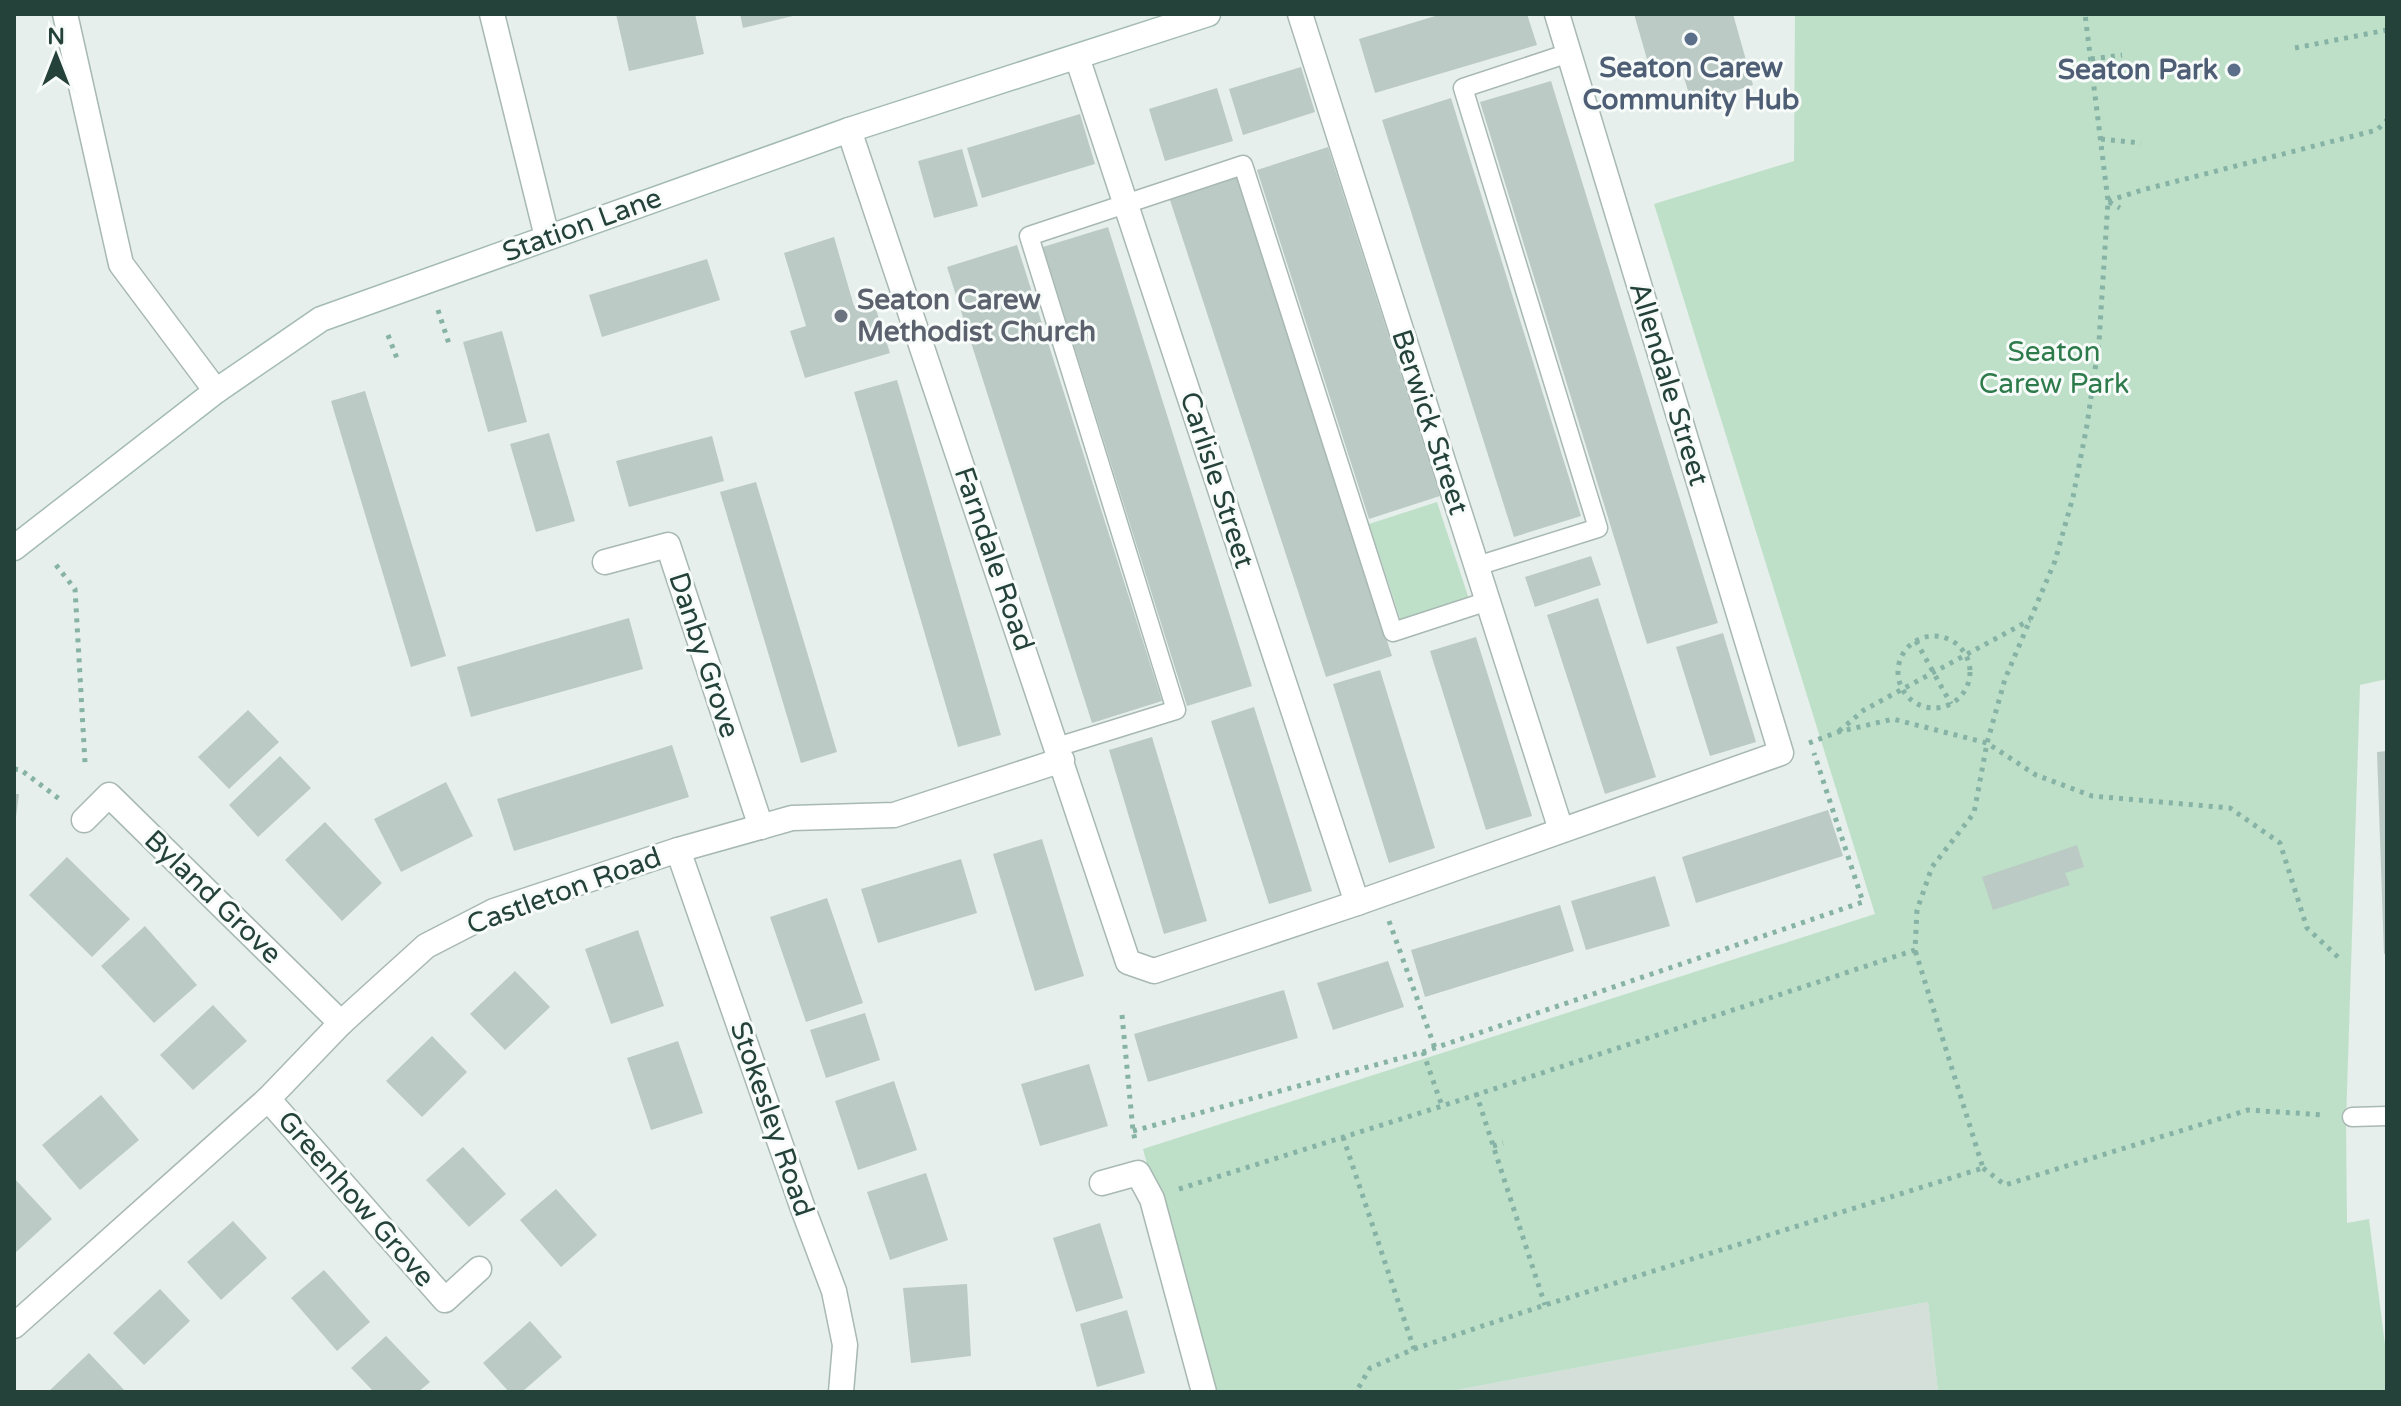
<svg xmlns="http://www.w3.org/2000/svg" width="2401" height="1406" viewBox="0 0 2401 1406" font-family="'Varela Round',sans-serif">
  <rect width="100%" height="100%" fill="#e6efeb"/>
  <path fill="#d4dfda" d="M1928,1302L1938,1392H1446Z"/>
  <g fill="#bfe0c8">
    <path d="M1795,14H2387V679L2360,685L2346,1123L2347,1223L2369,1219L2387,1360V1392H1938L1928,1302L1446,1392H1208L1143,1149L1875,914L1654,204L1794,161Z"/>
    <path d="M1437,502L1469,599L1401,621L1369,524Z"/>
  </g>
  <g fill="#bbcac4">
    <path d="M616,14H695L704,54L629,71Z"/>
    <path d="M740,14H797V15L743,28Z"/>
    <path d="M1442,14H1527L1537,45L1375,93L1359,39Z"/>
    <path d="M1634,14H1733L1753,85L1692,104L1680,64L1651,73Z"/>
    <path d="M1301,67L1315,112L1243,135L1229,89Z"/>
    <path d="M1551,81L1718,623L1647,644L1480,102Z"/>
    <path d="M1217,88L1233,141L1165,161L1149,109Z"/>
    <path d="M1451,98L1581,516L1514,537L1382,120Z"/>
    <path d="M1080,114L1095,164L982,198L967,148Z"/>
    <path d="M1328,147L1440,496L1369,519L1257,170Z"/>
    <path d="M962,149L978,206L934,218L918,161Z"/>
    <path d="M1236,175L1392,656L1326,677L1169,197Z"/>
    <path d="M1108,227L1252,686L1187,706L1043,247Z"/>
    <path d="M834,237L854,306L873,300L890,353L805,378L790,331L806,326L784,253Z"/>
    <path d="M1017,245L1162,701L1092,723L947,267Z"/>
    <path d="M707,259L720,300L602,337L589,295Z"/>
    <path d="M502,331L527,422L488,432L463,342Z"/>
    <path d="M897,380L1001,735L958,747L854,392Z"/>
    <path d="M365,391L446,656L411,667L331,401Z"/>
    <path d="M549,433L575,521L536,532L510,444Z"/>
    <path d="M712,436L724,481L629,507L616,461Z"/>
    <path d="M756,482L837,752L801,763L720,492Z"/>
    <path d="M1591,556L1601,585L1535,607L1525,577Z"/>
    <path d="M1598,598L1656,777L1605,794L1547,615Z"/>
    <path d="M629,618L643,669L471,717L457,667Z"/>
    <path d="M1723,633L1756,742L1710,756L1676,647Z"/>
    <path d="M1476,637L1532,816L1486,830L1430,651Z"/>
    <path d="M1380,670L1435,848L1389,863L1333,684Z"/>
    <path d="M1254,707L1312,891L1269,904L1211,721Z"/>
    <path d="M248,710L279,742L229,789L198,757Z"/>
    <path d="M1152,737L1207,921L1164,934L1109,750Z"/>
    <path d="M672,745L689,797L514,851L497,799Z"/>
    <path d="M2387,751V954H2384L2377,752Z"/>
    <path d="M280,756L311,788L258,837L229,805Z"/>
    <path d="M446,782L473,836L401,872L374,819Z"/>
    <path d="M14,794H19L16,817H14Z"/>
    <path d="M1828,810L1843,856L1696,903L1682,857Z"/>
    <path d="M325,822L382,883L342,921L285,860Z"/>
    <path d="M1042,839L1084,976L1035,991L993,854Z"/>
    <path d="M2077,845L2084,867L2065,873L2070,885L1993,910L1982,877Z"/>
    <path d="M67,857L130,919L92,957L29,895Z"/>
    <path d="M961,859L977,913L878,943L861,889Z"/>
    <path d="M1655,876L1670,926L1586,950L1571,901Z"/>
    <path d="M827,898L863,1003L806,1022L770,917Z"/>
    <path d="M1560,905L1574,951L1425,997L1411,950Z"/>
    <path d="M145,926L197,985L154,1023L101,966Z"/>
    <path d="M638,930L664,1006L611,1024L585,949Z"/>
    <path d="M1388,961L1404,1007L1333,1030L1317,983Z"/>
    <path d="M515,971L550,1007L505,1050L470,1014Z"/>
    <path d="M1284,990L1298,1038L1148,1082L1134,1034Z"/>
    <path d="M213,1005L247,1041L193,1090L160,1055Z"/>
    <path d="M865,1013L880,1060L826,1078L810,1030Z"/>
    <path d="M432,1036L467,1072L422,1117L386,1081Z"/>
    <path d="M678,1041L703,1113L651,1130L627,1058Z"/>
    <path d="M1089,1064L1108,1126L1040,1146L1021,1084Z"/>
    <path d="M894,1081L917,1150L858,1170L835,1101Z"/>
    <path d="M101,1095L139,1140L80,1190L42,1145Z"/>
    <path d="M463,1147L506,1194L469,1227L426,1180Z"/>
    <path d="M926,1173L948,1240L890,1260L867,1192Z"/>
    <path d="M14,1178L52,1219L14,1254Z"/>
    <path d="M556,1189L597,1235L561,1267L520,1220Z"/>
    <path d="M233,1221L267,1258L221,1300L187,1262Z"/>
    <path d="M1100,1223L1123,1298L1076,1312L1053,1238Z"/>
    <path d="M324,1270L370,1322L337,1351L291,1298Z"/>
    <path d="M967,1284L971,1356L911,1363L903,1288Z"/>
    <path d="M160,1289L190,1321L144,1365L113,1333Z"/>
    <path d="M1127,1310L1145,1373L1097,1387L1080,1324Z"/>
    <path d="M530,1321L562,1357L522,1392H509L483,1363Z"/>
    <path d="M386,1336L430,1382L418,1392H374L351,1368Z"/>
    <path d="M89,1353L126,1392H48Z"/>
  </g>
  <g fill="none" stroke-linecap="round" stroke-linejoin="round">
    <defs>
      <g id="service">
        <path d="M1477,566L1598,528L1463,88L1569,53"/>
        <path d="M1057,747L1176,710L1029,236L1243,165L1393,632L1488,601"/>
        <path d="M2352,1117L2387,1116"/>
      </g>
      <g id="minor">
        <path d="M65,14L121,264L216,391"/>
        <path d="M492,14L547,237"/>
        <path d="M1300,14L1561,830"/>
        <path d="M1077,57L1357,903"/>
        <path d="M849,130L1128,962L1154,971L1357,903L1781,753L1557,14"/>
        <path d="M605,562L668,545L761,827"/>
        <path d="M84,820L109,795L341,1023"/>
        <path d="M678,850L802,1206L834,1291L845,1345L841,1392"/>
        <path d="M268,1099L445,1300L479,1269"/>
        <path d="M1102,1183L1138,1173L1152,1199L1204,1392"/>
        <path d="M14,1326L268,1099L341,1023L426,946L494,911L678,850L792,818L894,815L1062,760"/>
      </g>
      <path id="secondary" d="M14,548L216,391L321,319L849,130L1208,14"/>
    </defs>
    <use href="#service" stroke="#a8b8b2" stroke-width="21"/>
    <use href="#minor" stroke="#a8b8b2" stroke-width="27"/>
    <use href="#secondary" stroke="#a4bbb3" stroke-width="27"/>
    <g stroke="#86b3a5" stroke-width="5" stroke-dasharray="4 6" stroke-linecap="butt">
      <path d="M2295,48L2387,30"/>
      <path d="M2091,59L2122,55"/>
      <path d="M2101,139L2141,143"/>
      <path d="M2108,201L2142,190L2377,130L2387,120"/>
      <path d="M2109,202L2120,208"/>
      <path d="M438,310L450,347"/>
      <path d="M388,335L398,361"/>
      <path d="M56,565L75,589L85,763"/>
      <circle cx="1934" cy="672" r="36"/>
      <path d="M1916,641L1951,704"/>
      <path d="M1839,731L1864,710L2030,620"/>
      <path d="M1809,743L1838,732L1893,719L1987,743L2036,775L2092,796L2230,808L2280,843L2307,928L2339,958"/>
      <path d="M14,769L21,770L62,801"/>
      <path d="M1389,921L1435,1048"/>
      <path d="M1122,1015L1133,1131L1136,1144"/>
      <path d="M1423,1052L1442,1106"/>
      <path d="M1476,1093L1545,1305"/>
      <path d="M1133,1131L1423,1052L1863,902L1814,753"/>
      <path d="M1343,1137L1414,1349L1370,1368L1356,1392"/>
      <path d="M1493,1146L1503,1143"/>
      <path d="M1983,1168L2005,1185L2248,1110L2325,1115"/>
      <path d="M1179,1189L1442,1106L1915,950L1917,910L1932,867L1974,813L1987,743L2005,679L2055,561L2073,497L2087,425L2099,342L2108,201L2085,14"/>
      <path d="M1414,1349L1545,1305L1983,1168L1915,950"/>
    </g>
    <use href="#service" stroke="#fff" stroke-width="18"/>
    <use href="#minor" stroke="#fff" stroke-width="24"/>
    <use href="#secondary" stroke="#fff" stroke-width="24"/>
  </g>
  <g fill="#5c6f8a" stroke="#f7fbf9" stroke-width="3">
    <circle cx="1691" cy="39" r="8"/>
    <circle cx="2234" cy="70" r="8"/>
  </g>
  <circle fill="#6b7280" stroke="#f7fbf9" stroke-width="3" cx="841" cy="316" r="8"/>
  <g text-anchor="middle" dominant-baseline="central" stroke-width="6" stroke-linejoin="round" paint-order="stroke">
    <g font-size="28" font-weight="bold" fill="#4e5e75" stroke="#f7fbf9">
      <text x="1691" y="68">Seaton Carew<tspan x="1691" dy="32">Community Hub</tspan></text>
      <text x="2218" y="70" text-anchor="end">Seaton Park</text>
    </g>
    <g font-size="28" fill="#24423a" stroke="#f7fbf9">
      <text transform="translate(582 225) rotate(-20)">Station Lane</text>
      <text transform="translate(1669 384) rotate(73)">Allendale Street</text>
      <text transform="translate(1430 422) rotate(72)">Berwick Street</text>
      <text transform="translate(1217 480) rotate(72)">Carlisle Street</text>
      <text transform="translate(994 559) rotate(71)">Farndale Road</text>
      <text transform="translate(704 655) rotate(72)">Danby Grove</text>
      <text transform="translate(564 891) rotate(-20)">Castleton Road</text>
      <text transform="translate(213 897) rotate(44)">Byland Grove</text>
      <text transform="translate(772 1119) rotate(71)">Stokesley Road</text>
      <text transform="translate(356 1199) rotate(49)">Greenhow Grove</text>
    </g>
    <g font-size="28" font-weight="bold" fill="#5b616d" stroke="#f7fbf9" text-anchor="start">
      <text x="857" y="300">Seaton Carew<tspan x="857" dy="32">Methodist Church</tspan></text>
    </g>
    <g font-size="28" fill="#2d7a4b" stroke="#f7fbf9">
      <text x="2054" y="352">Seaton<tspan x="2054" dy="32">Carew Park</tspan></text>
    </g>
  </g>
  <rect width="2401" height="1406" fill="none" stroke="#24423a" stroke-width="32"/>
  <g transform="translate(56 56)" stroke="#f7fbf9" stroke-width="6" paint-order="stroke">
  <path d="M0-6L14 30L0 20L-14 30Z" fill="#24423a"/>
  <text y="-12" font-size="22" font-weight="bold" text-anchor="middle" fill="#24423a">N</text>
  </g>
</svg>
